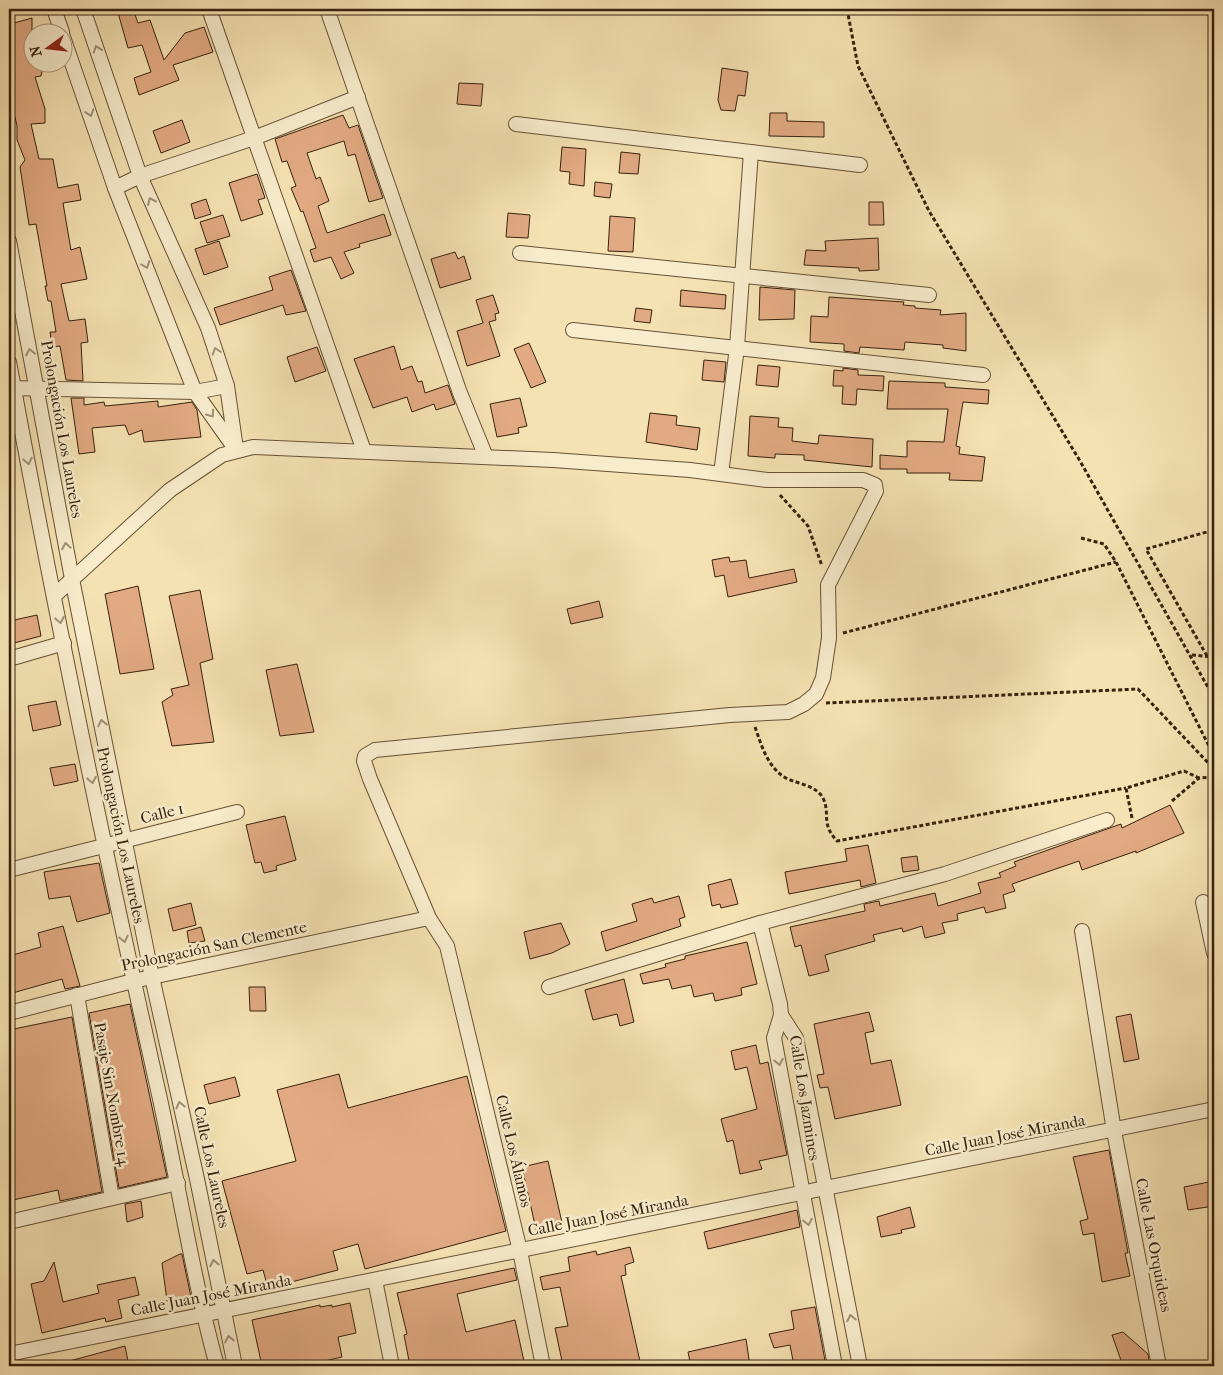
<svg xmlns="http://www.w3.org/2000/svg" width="1223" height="1375" viewBox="0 0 1223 1375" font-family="'IM FELL French Canon',serif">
  <rect width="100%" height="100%" fill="#f5e2b2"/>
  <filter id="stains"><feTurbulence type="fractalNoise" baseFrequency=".004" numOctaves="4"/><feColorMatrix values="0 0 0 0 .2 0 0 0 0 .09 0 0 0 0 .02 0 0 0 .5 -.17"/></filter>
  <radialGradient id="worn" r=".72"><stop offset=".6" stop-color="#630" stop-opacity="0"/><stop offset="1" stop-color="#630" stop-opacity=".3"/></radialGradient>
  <g fill="#e2aa82" stroke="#37210d">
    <path d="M117,9H133L138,23L150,20L164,60L185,33L204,27L213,52L173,65L179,80L139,95L134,78L151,72L142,45L128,48Z"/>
    <path d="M32,18V62H44L41,76L35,77L45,109V123L31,124L39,159H53L58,188L78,184L81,200L63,203L71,250L80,247L87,279L61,284L69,321L85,319L88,342L81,343L83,381L66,380L60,346L52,347L50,332H56L51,301H48L45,286H47L36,224L29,225L20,167L25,160L17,140V126L9,91V26L15,25L14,23Z"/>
    <path d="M722,68L748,72L745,96L738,95L735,111L721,110L718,100Z"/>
    <path d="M459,83L483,84L481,106L457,104Z"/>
    <path d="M770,113H787V121L824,122V137L769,136Z"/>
    <path d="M343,115L349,128L358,125L383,198L369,202L355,154L348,156L344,141L307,153L316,179L320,177L329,201L318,206L327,233L384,214L391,235L359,244L360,247L344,252L354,273L341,279L331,257L314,262L310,250L316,248L303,211L301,212L291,188L296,186L287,161L282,162L275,139Z"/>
    <path d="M182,120L190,142L161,153L153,131Z"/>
    <path d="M562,147L586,149L584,186L569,184L570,172L560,171Z"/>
    <path d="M621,152L640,154L638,174L619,173Z"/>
    <path d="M257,174L265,198L258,200L263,214L241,221L229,183Z"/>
    <path d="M595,182L612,184L610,198L594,196Z"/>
    <path d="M206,199L211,214L195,219L191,204Z"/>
    <path d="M869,202H883L884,225H869Z"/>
    <path d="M508,213L530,215L528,238L506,237Z"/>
    <path d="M223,215L230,236L207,243L200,222Z"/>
    <path d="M610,216L635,218L633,252L608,251Z"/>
    <path d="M878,238L879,270L859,271V268L804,265L806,250L826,251L825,241Z"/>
    <path d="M219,241L228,267L204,275L195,249Z"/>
    <path d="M455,252L458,259L464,256L471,279L440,288L431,259Z"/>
    <path d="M291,270L306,311L286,315L283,305L220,325L214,308L273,290L269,277Z"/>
    <path d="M760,287L795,290L794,319L759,320Z"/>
    <path d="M681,290L726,295L725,309L680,306Z"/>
    <path d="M493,295L499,313L495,314L496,320L489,322L500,356L467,366L457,331L483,323L476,300Z"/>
    <path d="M829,297L904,302L903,305L915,306V308L941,310L940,315L966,313V351L943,348V345L905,342L904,350L860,347L859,353L844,351V344L810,342L811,316L828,317Z"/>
    <path d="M636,308L652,310L650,323L634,321Z"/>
    <path d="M529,343L546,382L531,388L514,349Z"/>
    <path d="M394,346L401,370L412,366L418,382L422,381L425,393L448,385L455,404L436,410L434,404L412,412L407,397L373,408L354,359Z"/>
    <path d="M317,347L326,371L295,382L287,357Z"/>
    <path d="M704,360L726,362L724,382L702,380Z"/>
    <path d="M758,365L780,367L778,387L756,385Z"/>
    <path d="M843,368L858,370V375L884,376L883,391L857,389L856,405L842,404L843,386H833L834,370L843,371Z"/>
    <path d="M889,381L945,383V387L989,390L988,404L963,402L956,446L960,447L959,454L985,457L982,481L949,480L950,473H907V469H880V455L907,457V441L944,442L948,409H887Z"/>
    <path d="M71,398H84V405L104,402L105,406L158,401V407L192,402L197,410L201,437L144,442L142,430L129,435L125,425L92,428L95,452L79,454Z"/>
    <path d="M520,398L527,426L518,428L519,433L497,437L490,404Z"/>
    <path d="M650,413L677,416L676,425L700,428L697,450L646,442Z"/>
    <path d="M750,416L779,418L778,427L793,428L792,441L818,444L819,435L873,439L872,467L804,460V455L775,454V458L748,456Z"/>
    <path d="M729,557L730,562L746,560L749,578L794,569L797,582L728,597L724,575L715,577L712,560Z"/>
    <path d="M138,586L154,669L120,674L105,594Z"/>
    <path d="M200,590L213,659L200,663L214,742L172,746L162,702L173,695L171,689L189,685L169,596Z"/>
    <path d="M599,601L603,617L571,624L567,609Z"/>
    <path d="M37,615L41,636L14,643L10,621Z"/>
    <path d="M297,664L314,732L280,736L266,670Z"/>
    <path d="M56,701L61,725L33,731L28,706Z"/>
    <path d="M75,764L78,781L54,786L50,768Z"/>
    <path d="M1170,805L1184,833L1136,853V851L1082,870L1079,861L1012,884L1015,891L1003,895L1006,908L986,913L984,907L957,914L958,920L942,923L945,933L925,938L922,926L903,932L902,928L873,935L875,941L825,955L829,971L809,976L801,945L795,947L790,927L865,911L864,904L879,901L880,906L935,893L938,906L981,893L978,883L1001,877L999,873L1016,866L1014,862L1121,824L1122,828Z"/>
    <path d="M285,816L296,860L276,866L277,870L264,873L261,862L255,863L246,825Z"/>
    <path d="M868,845L876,883L861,887L860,880L789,894L785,872L847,861L845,849Z"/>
    <path d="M917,856L919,870L903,872L901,858Z"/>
    <path d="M99,863L110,913L77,922L70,896L49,899L44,872Z"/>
    <path d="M731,879L738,904L721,908L720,904L712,906L708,885Z"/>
    <path d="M679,896L685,917L679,919L681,926L606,951L601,932L637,921L632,904L652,898L654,903Z"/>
    <path d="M191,903L196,925L173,931L168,909Z"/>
    <path d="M561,923L570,944L552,953L530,959L524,932Z"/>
    <path d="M63,926L80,986L65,989L62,979L9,994V971L14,970L9,956L41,947L38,933Z"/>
    <path d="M201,927L205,941L189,943L187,931Z"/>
    <path d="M747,942L757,984L741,988L742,995L715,1001L713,993L694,997L691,985L672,989L669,979L643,984L640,974L666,967L665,964L685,959V956Z"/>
    <path d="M624,979L634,1022L620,1026L617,1014L593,1020L585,990Z"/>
    <path d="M249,987H265L266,1011H250Z"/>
    <path d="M130,1004L167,1177L119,1188L89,1013Z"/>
    <path d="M869,1012L874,1031L865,1033L871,1064L891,1060L901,1105L835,1119L828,1087L820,1088L817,1075L824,1074L814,1024Z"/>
    <path d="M1131,1014L1139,1059L1124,1062L1116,1017Z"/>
    <path d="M72,1017L102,1192L60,1201L58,1190L13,1200L9,1180V1030Z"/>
    <path d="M756,1045L760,1064L768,1062L787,1155L759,1161L762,1169L740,1174L733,1140L727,1142L721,1119L757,1109L747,1067L735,1070L731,1051Z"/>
    <path d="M339,1074L348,1108L467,1076L506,1231L365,1269L358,1244L333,1251L338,1270L268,1288L263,1270L247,1274L222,1181L296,1161L277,1090Z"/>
    <path d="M235,1077L240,1096L209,1104L204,1085Z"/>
    <path d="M1109,1150L1128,1253H1125L1130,1276L1102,1282L1094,1233L1083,1235L1080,1221L1088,1219L1073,1157Z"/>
    <path d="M548,1161L563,1227L537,1234L522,1167Z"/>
    <path d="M1214,1181V1206L1188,1210L1184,1187Z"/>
    <path d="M141,1201L143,1217L127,1222L125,1204Z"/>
    <path d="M910,1207L915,1227L901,1230L902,1233L881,1237L877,1217Z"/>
    <path d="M797,1210L800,1227L708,1249L704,1232Z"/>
    <path d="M630,1247L634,1262L625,1265L626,1275L621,1276L641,1366H563L555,1328L568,1326L560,1287L543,1290L540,1277L570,1271L568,1257L596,1251L597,1255Z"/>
    <path d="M180,1254H182L192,1302L187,1303L182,1298L167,1301L162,1263Z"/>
    <path d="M54,1262L63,1302L99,1293L97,1285L135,1277L139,1295L118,1300L122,1318L106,1322L105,1318L42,1333L31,1284L44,1281Z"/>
    <path d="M514,1268L517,1280L457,1294L466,1332L515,1320L525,1366H410L404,1335L407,1334L397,1293Z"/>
    <path d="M350,1303L356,1333L338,1337L342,1357L320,1362L321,1366H262L252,1320L320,1305V1307L332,1305V1307Z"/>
    <path d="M815,1307L826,1366H794L790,1345L774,1348L769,1334L794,1329L791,1311Z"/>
    <path d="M1123,1332L1148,1354L1150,1366H1123L1112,1335Z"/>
    <path d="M746,1339L750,1366H691L688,1352Z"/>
    <path d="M125,1346L129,1366H62V1363Z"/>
  </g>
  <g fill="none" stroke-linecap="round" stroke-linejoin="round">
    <defs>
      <g id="minor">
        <path d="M54,9L62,32"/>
        <path d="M83,9L140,176L208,328L227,386L236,449"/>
        <path d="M209,9L364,451"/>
        <path d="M327,9L460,393L486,457"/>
        <path d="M9,10L11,9"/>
        <path d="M62,34L115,188L195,392L234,447"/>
        <path d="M516,124L860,165"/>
        <path d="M115,188L140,176L254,138L358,97"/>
        <path d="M9,241L72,579L152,977L197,1179L235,1366"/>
        <path d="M520,253L929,295"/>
        <path d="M573,330L983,375"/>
        <path d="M9,362C54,608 105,854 160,1099C179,1188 193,1279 217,1366"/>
        <path d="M9,388L195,392L227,386"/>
        <path d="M721,474L737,347L751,152"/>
        <path d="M55,595L170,490L222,455L253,447L553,460L690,470L767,480H863L875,485L876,491L828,585L829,638L823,678L816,694L804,704L788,712L730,715L375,750L365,756L364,761L370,779L429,918L447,946L520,1251L543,1366"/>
        <path d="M9,659L64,643"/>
        <path d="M9,870L237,812"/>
        <path d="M1203,902L1214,953"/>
        <path d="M760,923L780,1004L781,1015L774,1038L835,1366"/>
        <path d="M1082,931L1114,1131L1159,1366"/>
        <path d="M549,987L760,923L945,874L1107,820"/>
        <path d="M77,995L112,1198"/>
        <path d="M9,1013L133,981L429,918"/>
        <path d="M781,1015L796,1038L860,1366"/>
        <path d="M9,1222L178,1183"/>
        <path d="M375,1280L392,1366"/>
        <path d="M9,1354L1214,1109"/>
      </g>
    </defs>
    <use href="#minor" stroke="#665136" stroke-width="16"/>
    <g stroke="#37210d" stroke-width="3" stroke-dasharray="4 2.5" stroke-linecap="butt">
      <path d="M847,9L858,66L929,211L1080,461L1214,698"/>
      <path d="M780,495L808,526L822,566"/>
      <path d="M1081,538L1104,544L1116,562L1214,756"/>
      <path d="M843,633L1116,562"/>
      <path d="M1192,655L1214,657"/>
      <path d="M1207,656L1146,549L1214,530"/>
      <path d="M826,703L1138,689L1214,769"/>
      <path d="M755,727C761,744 766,762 780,774C791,784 815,783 823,798C831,815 820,822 837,841L1126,788"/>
      <path d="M1172,801L1199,778L1212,777L1214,769"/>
      <path d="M1132,818L1126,788L1184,771L1199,778"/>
    </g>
    <use href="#minor" stroke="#f8eccd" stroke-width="14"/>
  </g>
  <defs><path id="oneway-chevron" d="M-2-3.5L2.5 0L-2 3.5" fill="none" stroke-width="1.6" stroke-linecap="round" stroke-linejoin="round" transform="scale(1.25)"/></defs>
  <g stroke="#a19177">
    <use href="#oneway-chevron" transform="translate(97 49) rotate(-109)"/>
    <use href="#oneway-chevron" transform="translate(90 113) rotate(71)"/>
    <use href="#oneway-chevron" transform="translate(151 201) rotate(-114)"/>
    <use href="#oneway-chevron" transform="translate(146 265) rotate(69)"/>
    <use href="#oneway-chevron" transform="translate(216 351) rotate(-108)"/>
    <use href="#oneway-chevron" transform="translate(30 352) rotate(-101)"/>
    <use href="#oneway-chevron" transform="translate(211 414) rotate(55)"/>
    <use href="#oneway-chevron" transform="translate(28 461) rotate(79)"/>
    <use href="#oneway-chevron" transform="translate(66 546) rotate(-100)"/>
    <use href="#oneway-chevron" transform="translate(60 620) rotate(79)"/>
    <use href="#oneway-chevron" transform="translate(102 723) rotate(-102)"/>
    <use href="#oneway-chevron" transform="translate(92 780) rotate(79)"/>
    <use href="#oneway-chevron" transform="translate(124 939) rotate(78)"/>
    <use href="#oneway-chevron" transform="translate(779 1062) rotate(79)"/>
    <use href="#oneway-chevron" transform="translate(180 1105) rotate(-103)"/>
    <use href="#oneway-chevron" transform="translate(808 1222) rotate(79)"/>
    <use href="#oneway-chevron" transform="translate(214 1263) rotate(-101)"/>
    <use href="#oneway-chevron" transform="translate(851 1318) rotate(-101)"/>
    <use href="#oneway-chevron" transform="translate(229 1339) rotate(-102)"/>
  </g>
  <g text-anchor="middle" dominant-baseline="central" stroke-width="5" stroke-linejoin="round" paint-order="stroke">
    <g font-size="16" fill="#37210d" stroke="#f8eccd">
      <text transform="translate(62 429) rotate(80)">Prolongación Los Laureles</text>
      <text transform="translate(162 813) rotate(-14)">Calle 1</text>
      <text transform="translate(121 835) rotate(78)">Prolongación Los Laureles</text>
      <text transform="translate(214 946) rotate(-12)">Prolongación San Clemente</text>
      <text transform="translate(112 1094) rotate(80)">Pasaje Sin Nombre 14</text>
      <text transform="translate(805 1098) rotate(81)">Calle Los Jazmines</text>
      <text transform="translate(1005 1135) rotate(-11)">Calle Juan José Miranda</text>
      <text transform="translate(514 1151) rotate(77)">Calle Los Álamos</text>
      <text transform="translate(212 1167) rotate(78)">Calle Los Laureles</text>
      <text transform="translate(608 1215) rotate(-11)">Calle Juan José Miranda</text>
      <text transform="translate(1154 1245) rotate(79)">Calle Las Orquideas</text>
      <text transform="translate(211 1295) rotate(-11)">Calle Juan José Miranda</text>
    </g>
  </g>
  <rect width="1223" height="1375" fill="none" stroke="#f5e2b2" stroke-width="30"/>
  <rect x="10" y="10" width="1203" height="1355" fill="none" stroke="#37210d" stroke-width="2.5"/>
  <rect x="15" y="15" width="1193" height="1345" fill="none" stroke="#37210d"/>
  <g transform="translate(48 48) rotate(255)"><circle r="24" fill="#f8eccd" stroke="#ab9b80"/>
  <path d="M0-4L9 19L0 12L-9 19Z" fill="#8f2418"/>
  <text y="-8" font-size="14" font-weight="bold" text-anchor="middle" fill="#37210d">N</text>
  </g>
  <rect width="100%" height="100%" filter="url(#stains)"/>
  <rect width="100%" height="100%" fill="url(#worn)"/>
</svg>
